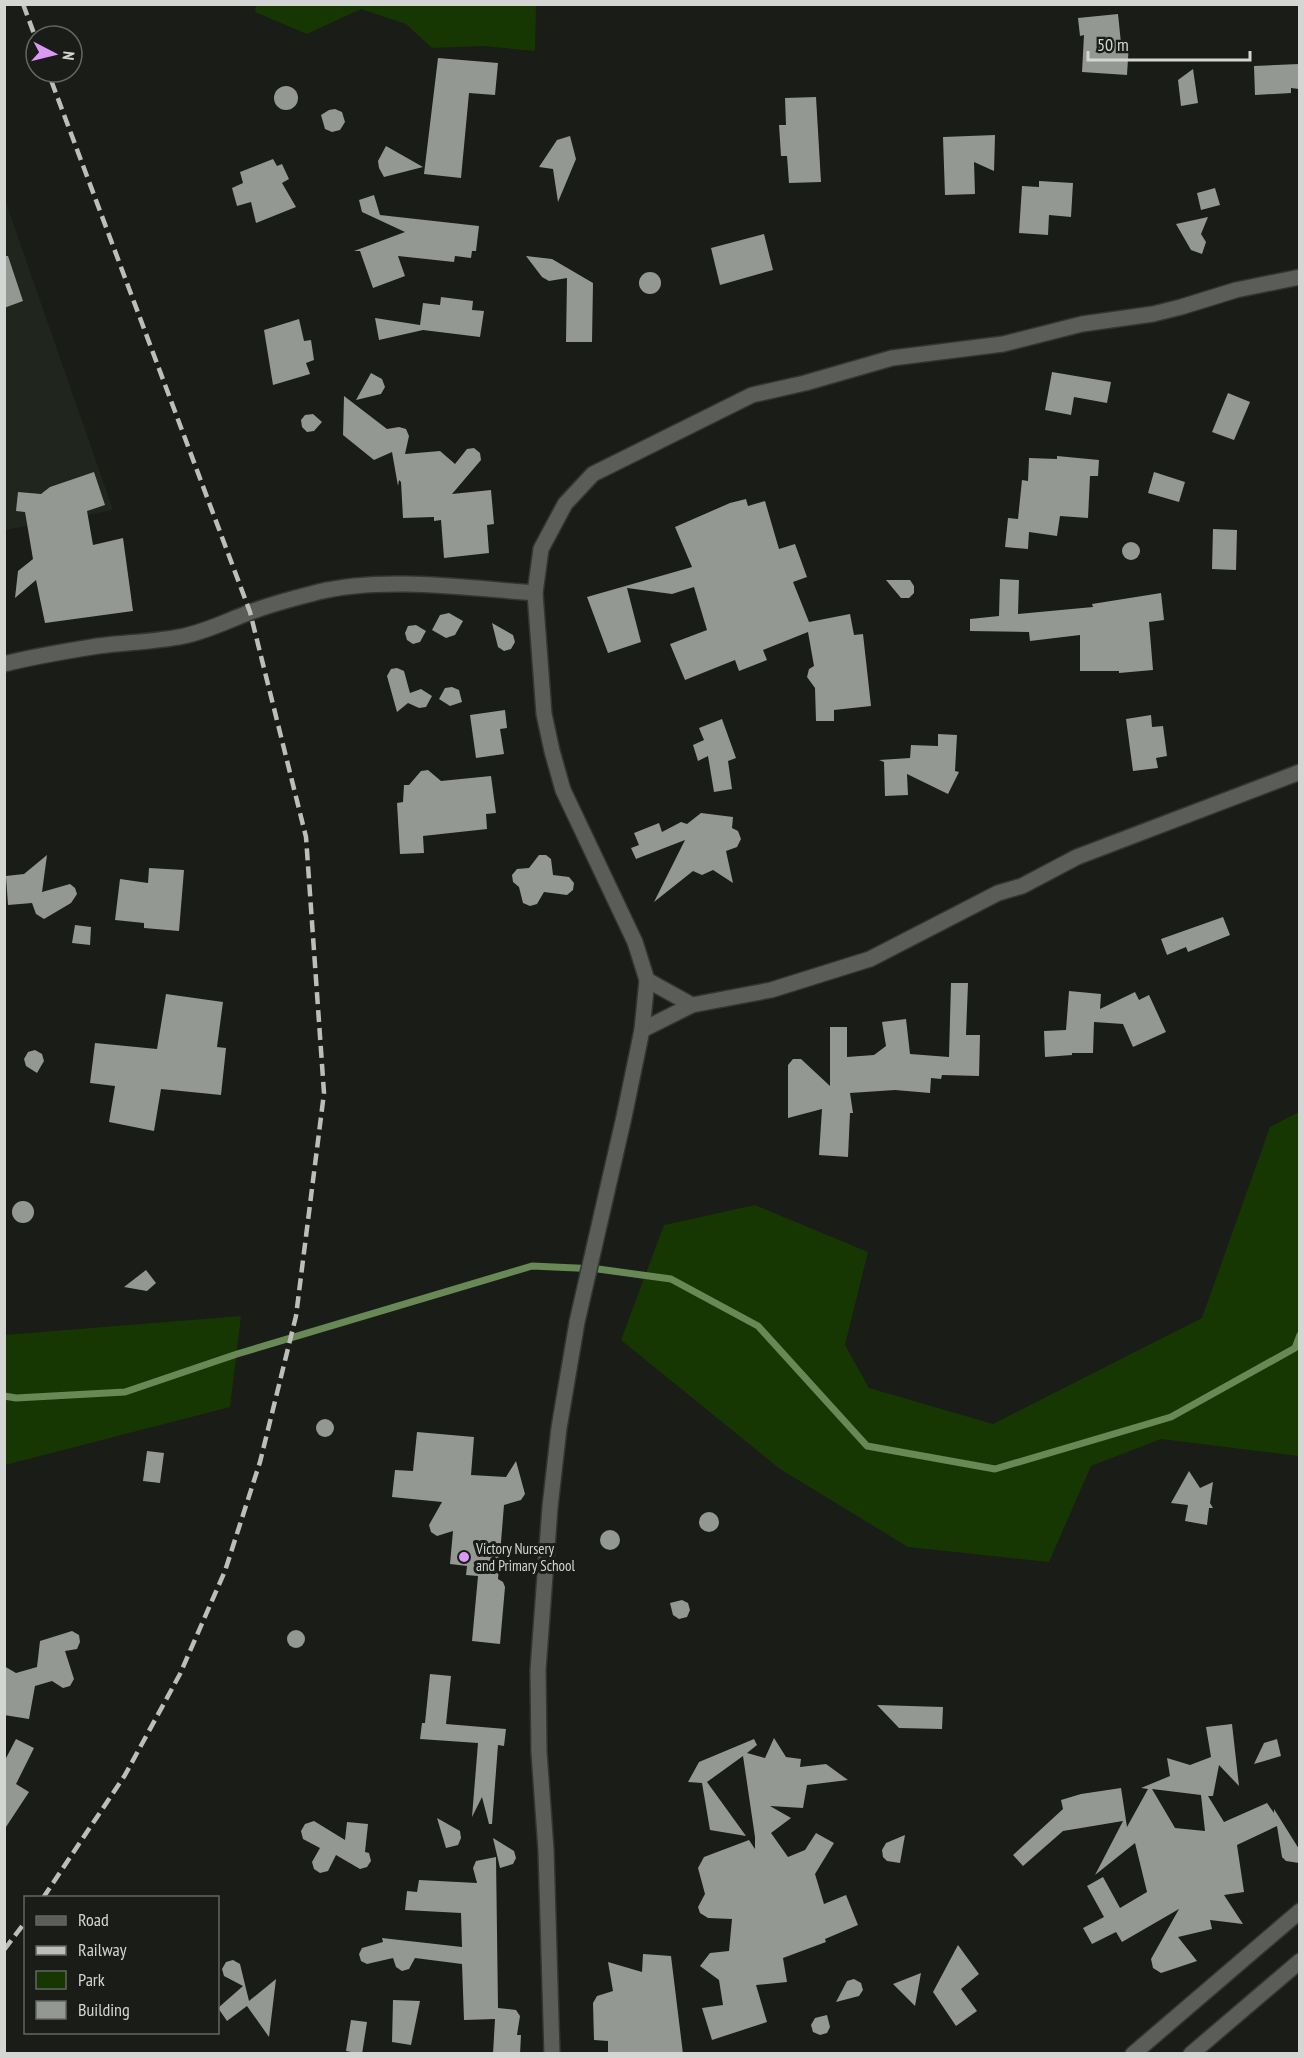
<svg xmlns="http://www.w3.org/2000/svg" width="1304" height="2058" viewBox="0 0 1304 2058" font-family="'PT Sans Narrow',sans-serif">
  <rect width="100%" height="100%" fill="#191c17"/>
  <path fill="#20261d" d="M4,197L113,510L5,530H4Z"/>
  <g fill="#173702">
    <path d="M256,4L536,5L535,51L483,46L432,48L406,24L361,9L307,34L255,12Z"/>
    <path d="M1299,1112V1456L1161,1439L1091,1466L1049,1562L908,1547L780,1469L621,1340L664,1225L755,1205L868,1252L845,1345L869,1388L993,1424L1202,1318L1270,1127Z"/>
    <path d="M241,1316L230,1407L5,1465V1335Z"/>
  </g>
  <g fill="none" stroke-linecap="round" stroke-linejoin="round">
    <path stroke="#688856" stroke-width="7" d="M4,1396L16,1398L125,1392L237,1354L532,1266L598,1269L671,1279L758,1326L867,1446L995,1469L1171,1417L1295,1348L1300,1335"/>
  </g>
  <g fill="#949892" fill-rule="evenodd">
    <path d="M1118,14L1121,43H1129L1127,75L1082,72L1084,35L1080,36L1078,18Z"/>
    <path d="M438,58L498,63L495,95L469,93L461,178L424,174Z"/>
    <path d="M1299,64V89L1291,88V93L1255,95L1254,66Z"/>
    <path d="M1193,69L1198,103L1181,106L1178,80Z"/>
    <circle cx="286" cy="98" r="12"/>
    <path d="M816,97L821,182L789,183L787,156H781L779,125H786L785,98Z"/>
    <path d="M335,109L342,112L345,122L340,130L332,132L325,129L321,115L329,110Z"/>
    <path d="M995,135L994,171L974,162L975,194L945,195L943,137Z"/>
    <path d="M570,136L576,159L558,202L553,169L539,167L557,140Z"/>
    <path d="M386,146L423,167L384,177L379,168L378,161Z"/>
    <path d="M273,159L277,166L282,164L289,179L282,183L296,207L256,223L251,202L237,206L232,188L243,183L240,172Z"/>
    <path d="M1039,181L1073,183L1071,217L1049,215L1048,235L1019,233L1022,186L1039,187Z"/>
    <path d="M1215,188L1220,205L1201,210L1197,193Z"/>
    <path d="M374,195L380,215L479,226L476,251H472L471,258L455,256L454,262L398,256L405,276L373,288L360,251H354L405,232L362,212L359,200Z"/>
    <path d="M1208,217L1201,234L1206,242L1202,254L1191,250L1176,224Z"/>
    <path d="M764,234L773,270L720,285L711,248Z"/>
    <path d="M4,256H8L23,301L4,308Z"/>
    <path d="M526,256L552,259L593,283L592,342H566L567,278L549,281L542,277Z"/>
    <circle cx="650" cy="283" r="11"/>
    <path d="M441,297L473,301L472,310L484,311L480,337L423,330L379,340L375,318L420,325L423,303L440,305Z"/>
    <path d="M299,319L304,341L311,340L314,360L306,363L310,374L273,385L264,330Z"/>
    <path d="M1052,372L1111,382L1107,403L1074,397L1071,415L1045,410Z"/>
    <path d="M371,373L382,379L385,387L381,394L356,400Z"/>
    <path d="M1228,393L1250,402L1234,440L1212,432Z"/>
    <path d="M344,396L387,429L399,427L406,429L409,436L405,454L440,451L455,464L467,449L474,448L480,453L481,460L452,494L491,490L494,524L487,525L489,553L444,558L441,520L434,521V517L403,518L401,482L399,480L398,486L392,452L374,460L343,435Z"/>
    <path d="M313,414L322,422L314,431L307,432L302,427L301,420L305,415Z"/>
    <path d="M1057,456L1099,460L1098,476H1090L1088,518L1060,516L1057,536L1029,532L1028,549L1005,547L1008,518L1018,519L1022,480L1028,481L1029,458L1057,459Z"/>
    <path d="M94,472L105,505L87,511L93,545L123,538L133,611L45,623L36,580L15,598L18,571L33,559L25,512L16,511L18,492L41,494L50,487Z"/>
    <path d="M1154,472L1185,482L1179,502L1148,493Z"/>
    <path d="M746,499L748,506L765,501L779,549L795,544L807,577L793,582L809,622L850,614L854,635L863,634L871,706L834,710V721H816L815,688L807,677L809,669L814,666L808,632L763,650L767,660L739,671L735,660L685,680L670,644L707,630L694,587L672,594L627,588L641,642L608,653L587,597L692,567L675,527L730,503Z"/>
    <path d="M1213,529L1237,530L1236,570L1212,569Z"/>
    <circle cx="1131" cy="551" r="9"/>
    <path d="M1000,579L1019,580L1018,614L1093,607L1092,604L1161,593L1164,620L1149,622L1153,670L1119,673V671H1080V635L1030,641L1029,632L970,631V619L999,616Z"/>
    <path d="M886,580H910L914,586V593L909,598H901Z"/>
    <path d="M449,613L463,621L455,635L446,638L432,630L440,615Z"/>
    <path d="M492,623L513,635L515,642L511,649L504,651L498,647Z"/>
    <path d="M416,625L426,631L420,642L413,644L407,640L405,633L408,626Z"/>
    <path d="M397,668L404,671L410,693L421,689L432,696L426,707L419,708L408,703L397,712L387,676L391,669Z"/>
    <path d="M452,687L459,690L462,702L450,706L439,699L445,688Z"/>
    <path d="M505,710L507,728L500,729L504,754L476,758L470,715Z"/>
    <path d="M1151,715L1152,727L1163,726L1167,756L1156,758L1158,768L1133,771L1126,719Z"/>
    <path d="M722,719L736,758L728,761L732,789L714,792L708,756L698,761L693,745L704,740L699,728Z"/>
    <path d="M938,734L957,735L955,771L959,772L948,794L907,774L908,795L885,796L884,762L879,760L910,758L911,745L938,746Z"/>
    <path d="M428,770L441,781L491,776L496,813L486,814L487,829L423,836L424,853L400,854L397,803L403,802L404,785H409L421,771Z"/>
    <path d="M701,813L733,817L732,828L738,831L741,839L737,847L726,851L733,883L713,870L702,875L693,871L654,902L685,840L636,859L631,848L639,845L634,833L659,823L662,832L681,822L687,824Z"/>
    <path d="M47,855L42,892L70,884L75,888L77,894L71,903L44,919L36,914L32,903L8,905L6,876L24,874Z"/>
    <path d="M539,855H546L551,859L553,875L569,877L574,883L573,890L567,895L544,892L537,904L530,906L523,903L519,887L513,882L512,875L517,869L529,868Z"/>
    <path d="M149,868L184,870L179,931L144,928V923L115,920L120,879L148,883Z"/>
    <path d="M1223,917L1230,935L1188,952L1186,947L1167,955L1161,939Z"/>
    <path d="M75,925L91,927L90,945L72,943Z"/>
    <path d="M951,983H968L966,1035H980L979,1076L942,1075L941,1079L931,1078L930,1093L895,1090L850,1093L853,1113H850L848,1157L819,1155L822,1109L788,1118V1065L793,1059H801L830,1086V1027H847V1057L874,1055L886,1046L882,1022L906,1019L910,1054L949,1057Z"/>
    <path d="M1069,991L1101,994L1100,1009L1135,992L1139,1000L1149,995L1166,1032L1133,1047L1123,1024L1094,1022L1093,1053H1072V1055L1045,1057L1044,1031L1066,1030Z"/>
    <path d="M166,994L223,1002L217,1047L226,1048L221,1095L161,1089L154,1131L109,1122L115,1086L90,1083L95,1043L157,1049Z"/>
    <path d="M35,1050L42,1054L44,1061L37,1073L26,1066L24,1059L28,1052Z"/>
    <circle cx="23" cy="1212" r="11"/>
    <path d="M146,1270L156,1283L147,1291L124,1287Z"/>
    <circle cx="325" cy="1428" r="9"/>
    <path d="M417,1432L474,1437L471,1475L506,1477L516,1461L525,1494L521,1500L504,1505L498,1579L503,1582L505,1587L500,1644L472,1641L478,1576L466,1575L467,1566L450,1564L453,1531L437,1536L431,1532L429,1525L442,1502L392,1497L395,1470L413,1471Z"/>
    <path d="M147,1451L164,1453L160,1483L143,1481Z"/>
    <path d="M1189,1471L1200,1488L1213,1482L1210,1503L1213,1508H1209L1207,1525L1185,1521L1188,1505L1171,1503Z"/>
    <circle cx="709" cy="1522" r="10"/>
    <circle cx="610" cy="1540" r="10"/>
    <path d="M682,1600L688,1603L690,1610L687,1617L679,1619L673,1615L670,1603Z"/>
    <circle cx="296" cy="1639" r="9"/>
    <path d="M72,1631L79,1635L80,1642L77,1649L65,1651L74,1679L70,1686L63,1688L52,1681L35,1686L29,1719L4,1715V1666L16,1673L37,1667L40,1641Z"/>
    <path d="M430,1674L451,1676L446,1724L506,1729L504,1746L498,1745L492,1824H489L482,1797L472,1817L478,1743L420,1739L422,1723H425Z"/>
    <path d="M877,1705L943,1707L942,1729L899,1728Z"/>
    <path d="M1232,1724L1239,1786L1219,1765L1213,1796H1208L1224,1822L1267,1803L1274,1813V1809L1299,1849V1863L1286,1861L1282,1857L1277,1826L1237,1845L1244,1892L1224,1895L1243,1924L1210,1920L1212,1929L1178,1937L1197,1961L1161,1973L1153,1968L1151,1959L1179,1909L1122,1942L1116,1932L1092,1944L1083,1928L1104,1917L1087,1886L1103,1877L1120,1908L1147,1892L1135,1843L1095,1875L1123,1821L1063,1831L1023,1866L1013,1855L1063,1809L1061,1800L1081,1794L1121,1788L1127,1827L1148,1789L1141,1788L1170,1776L1167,1758L1190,1765L1211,1757L1206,1727ZM1152,1789L1201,1795L1205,1831L1175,1828Z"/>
    <path d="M774,1738L786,1757L801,1759L800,1767L826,1764L848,1780L807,1785L803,1808L770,1806L791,1818L771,1833L788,1857L805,1850L816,1833L834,1843L815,1874L824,1904L846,1895L858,1925L825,1939L826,1942L783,1958L787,1982L756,1985L767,2022L712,2040L702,2008L723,2005L719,1980L700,1966L710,1953L729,1951L732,1919L708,1918L700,1913L698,1907L705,1894L698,1868L704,1857L749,1840L755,1849V1837L743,1756L707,1782L746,1836L710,1830L702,1783L688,1782L699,1762L754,1739L757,1745L747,1753L765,1758Z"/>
    <path d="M16,1739L34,1748L16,1784L29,1792L4,1830V1762Z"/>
    <path d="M1277,1739L1281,1756L1254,1764L1264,1743Z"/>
    <path d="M437,1818L460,1831L461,1838L458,1845L446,1848Z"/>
    <path d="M314,1821L345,1840L347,1822L368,1824L365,1852L369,1853L371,1861L367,1867L360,1869L336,1855L328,1871L320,1873L314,1869L312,1862L320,1848L303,1839L301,1831L305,1824Z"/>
    <path d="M905,1835L900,1863L887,1861L883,1857L882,1850L886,1843Z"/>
    <path d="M493,1838L514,1851L516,1858L513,1864L500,1868Z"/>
    <path d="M496,1857L498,2008L516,2010L520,2016L517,2035H521L520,2054H493L495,2019L464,2020L462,1964L415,1958L409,1969L402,1971L396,1967L393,1958L367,1964L361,1961L359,1954L362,1948L383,1942L382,1938L462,1947L461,1913L405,1910L407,1891L417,1892L419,1880L477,1883L473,1868L476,1861Z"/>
    <path d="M958,1945L979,1974L961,1989L977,2011L956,2026L933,1992Z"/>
    <path d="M643,1954L671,1956L683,2054H608V2041L594,2040L593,2003L597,1996L613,1991L608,1962L642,1972Z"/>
    <path d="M233,1960L240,1964L249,2001L276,1979L269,2037L247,2006L227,2021L218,2008L243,1986L224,1976L222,1969L226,1962Z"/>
    <path d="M921,1973L915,2006L893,1984Z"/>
    <path d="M854,1979L861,1983L863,1990L859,1996L836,2002L847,1981Z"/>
    <path d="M393,2000L420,2001L411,2045L392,2042Z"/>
    <path d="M827,2015L830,2027L827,2033L820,2035L813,2032L811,2025L815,2018Z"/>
    <path d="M351,2020L367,2022L362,2054L346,2051Z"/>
  </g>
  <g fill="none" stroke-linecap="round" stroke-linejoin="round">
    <defs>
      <g id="minor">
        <path d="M4,664C35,656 67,651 98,646C127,642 156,642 184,636C207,631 227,621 248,613C270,604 295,598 318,592C384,576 467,588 535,593"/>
        <path d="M647,980L692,1005"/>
        <path d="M642,1030L692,1005L771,990L870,959L998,893L1022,886L1077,857L1300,772"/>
        <path d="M552,2054L546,1850L539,1752L538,1670L550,1507L559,1428L577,1322L624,1117L642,1030L647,980L635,942L563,790L552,751L544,714L535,593L541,549L565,504L593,474L752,395L805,383L892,358L1003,344L1082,324L1153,314L1181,307L1236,290L1300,277"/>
        <path d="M1133,2054L1300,1911"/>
        <path d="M1191,2054L1300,1961"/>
      </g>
    </defs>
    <use href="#minor" stroke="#333532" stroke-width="18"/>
    <use href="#minor" stroke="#5a5d58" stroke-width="15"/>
    <g stroke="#bcbebb" stroke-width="4.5" stroke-dasharray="12 6" stroke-linecap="butt">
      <path d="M23,4L36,39"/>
      <path d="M43,1898L125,1775L180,1674L225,1571L260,1462L296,1316L324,1093L306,837L250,612L48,72"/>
      <path d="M4,1950L26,1921"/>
    </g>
  </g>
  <circle fill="#db99f5" stroke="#191c17" stroke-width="2" cx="464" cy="1557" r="6"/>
  <g text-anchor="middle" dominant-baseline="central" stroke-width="6" stroke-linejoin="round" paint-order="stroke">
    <g font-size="15" fill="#d4d6d3" stroke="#191c17" text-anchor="start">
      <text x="476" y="1548">Victory Nursery<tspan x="476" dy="17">and Primary School</tspan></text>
    </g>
  </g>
  <rect width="1304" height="2058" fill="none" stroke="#d4d6d3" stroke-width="12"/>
  <rect x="24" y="1896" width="195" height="138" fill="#191c17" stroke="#646662" stroke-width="1.5"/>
  <rect x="36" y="1916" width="30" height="9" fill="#5a5d58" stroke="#646662" stroke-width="1.5"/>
  <text x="78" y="1926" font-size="18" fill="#d4d6d3">Road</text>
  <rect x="36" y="1946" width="30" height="9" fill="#bcbebb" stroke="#646662" stroke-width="1.5"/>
  <text x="78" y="1956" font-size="18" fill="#d4d6d3">Railway</text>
  <rect x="36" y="1971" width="30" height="18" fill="#173702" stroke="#646662" stroke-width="1.5"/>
  <text x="78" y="1986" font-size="18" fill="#d4d6d3">Park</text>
  <rect x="36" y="2001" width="30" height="18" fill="#949892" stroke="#646662" stroke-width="1.5"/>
  <text x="78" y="2016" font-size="18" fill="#d4d6d3">Building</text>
  <g transform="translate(54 54) rotate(97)"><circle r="28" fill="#191c17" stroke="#646662" stroke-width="1.5"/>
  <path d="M0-4.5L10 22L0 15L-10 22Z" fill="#db99f5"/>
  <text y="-9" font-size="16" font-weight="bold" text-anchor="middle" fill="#d4d6d3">N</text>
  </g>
  <path d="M1088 51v9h162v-9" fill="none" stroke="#d4d6d3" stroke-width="3"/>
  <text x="1097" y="51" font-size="18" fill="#d4d6d3" stroke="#191c17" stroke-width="4.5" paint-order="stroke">50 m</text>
</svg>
